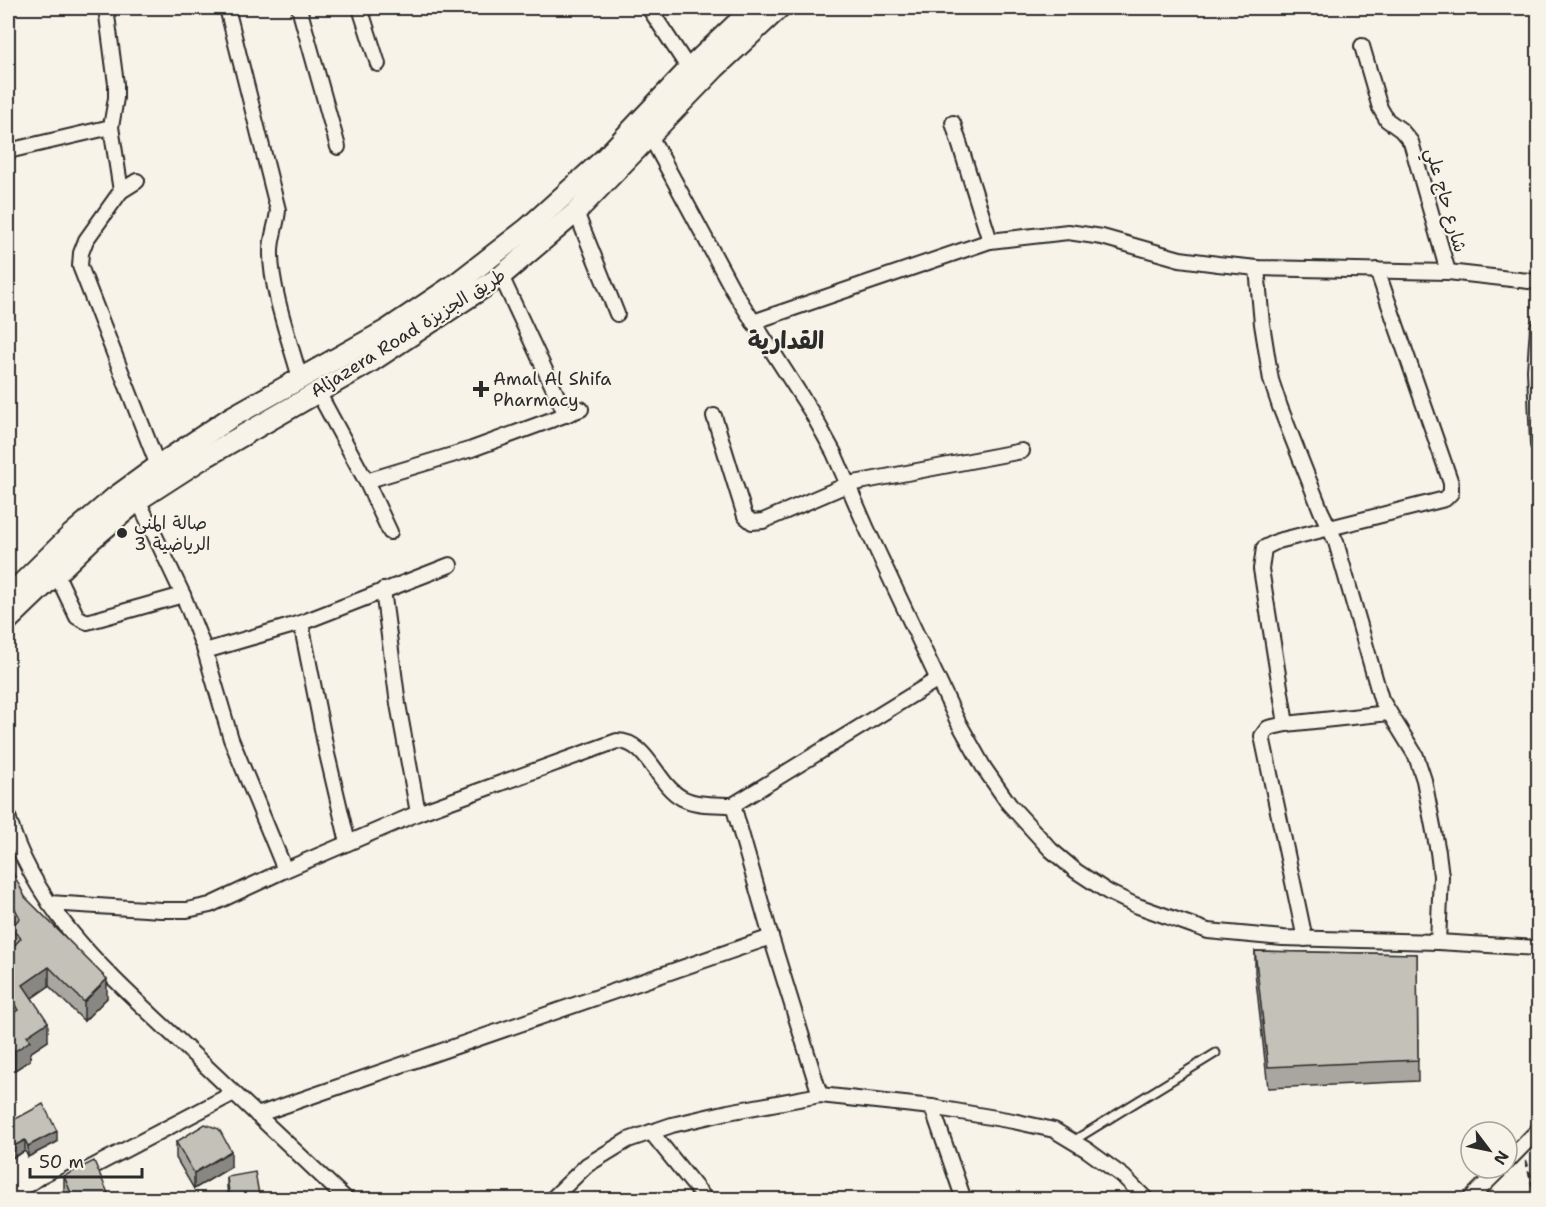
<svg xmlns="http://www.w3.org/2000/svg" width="1546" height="1207" viewBox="0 0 1546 1207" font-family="'Shantell Sans','Playpen Sans Arabic',sans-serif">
  <rect width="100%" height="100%" fill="#f7f3e8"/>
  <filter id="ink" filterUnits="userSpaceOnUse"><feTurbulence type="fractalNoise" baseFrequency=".0167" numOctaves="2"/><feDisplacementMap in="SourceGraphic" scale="12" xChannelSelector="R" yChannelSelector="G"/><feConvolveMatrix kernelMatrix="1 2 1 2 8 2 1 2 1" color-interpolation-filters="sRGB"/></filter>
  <g filter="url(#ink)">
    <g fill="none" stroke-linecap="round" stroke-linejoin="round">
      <defs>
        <path id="lane" d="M1073,1141L1216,1053"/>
        <g id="street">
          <path d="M106,8L116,84V98L111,127L121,191"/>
          <path d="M227,8L278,210C277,224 271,237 271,251C270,287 290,342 300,378"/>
          <path d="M299,8L338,147"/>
          <path d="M360,8L378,64"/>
          <path d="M649,8L689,69"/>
          <path d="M1362,46L1380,108L1387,120L1401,130L1411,142L1448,272"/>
          <path d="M953,123L990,241"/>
          <path d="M647,130L733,290L812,413L834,453L867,529L957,720L984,768L1009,804L1051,850L1076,871L1108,892L1135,905L1208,931L1283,938L1438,942L1538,948"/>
          <path d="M8,151L111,127"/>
          <path d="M137,181L121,191L86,240L81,253L80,266L158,466"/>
          <path d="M576,212L617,314"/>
          <path d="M1257,268L1262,324L1271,380L1280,407L1321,511L1336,542L1381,699L1416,756L1424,780L1438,852L1441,876L1438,942"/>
          <path d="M501,276L566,415"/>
          <path d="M753,322L990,241L1068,232L1102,237L1180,259L1218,264L1257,268L1448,272L1538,282"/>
          <path d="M1538,326L1535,370L1538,445"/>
          <path d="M318,392L366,481L390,532"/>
          <path d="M714,416L745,516L752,522L763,521L849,484L1022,451"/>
          <path d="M366,481L472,449L581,409"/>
          <path d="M138,500L183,595L205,651L231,739L285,870"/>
          <path d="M56,573L77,617L87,622L183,595"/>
          <path d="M383,590L398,704L418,813"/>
          <path d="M301,623L327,754L348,843"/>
          <path d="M205,651L301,623L450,565"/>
          <path d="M1286,724L1261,569L1264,548L1278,541L1445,499L1451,493V483L1377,270"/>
          <path d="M733,805L771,937L820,1095"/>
          <path d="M8,816C35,916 120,984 192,1053C244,1102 295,1151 347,1200"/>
          <path d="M49,903L161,910H187L210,905L285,870L418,813L617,741C648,741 656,784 682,798C697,806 716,804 733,805L938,679"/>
          <path d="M1305,939L1262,736L1268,728L1286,724L1389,713"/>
          <path d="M932,1107L964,1200"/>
          <path d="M257,1115L771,937"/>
          <path d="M651,1132L706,1200"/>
          <path d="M1507,1162L1538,1130"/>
          <path d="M34,1200L50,1189L234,1093"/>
          <path d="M551,1200L587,1165L628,1140L672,1125L728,1112L820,1095L932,1107L1013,1121L1054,1130L1087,1150L1124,1177L1147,1200"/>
          <path d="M1469,1200L1501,1168"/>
        </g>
        <g id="secondary">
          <path d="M8,597L72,534L114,498L158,466L230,418L387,330L457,283L528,228L603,160L689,69L753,8"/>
          <path d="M8,620L91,540L138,500L200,460L372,361L501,276L576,212L715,68L779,8"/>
        </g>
      </defs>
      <use href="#lane" stroke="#2b2b2b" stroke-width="11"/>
      <use href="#street" stroke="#2b2b2b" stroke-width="18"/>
      <use href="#secondary" stroke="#2b2b2b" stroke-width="24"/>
      <path stroke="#2b2b2b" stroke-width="3" stroke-dasharray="6 4.5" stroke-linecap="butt" d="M1526,1161L1537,1200"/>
      <use href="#lane" stroke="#f7f3e8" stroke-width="7"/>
      <use href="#street" stroke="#f7f3e8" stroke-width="14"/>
      <use href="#secondary" stroke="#f7f3e8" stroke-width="20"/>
    </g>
    <g fill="#a9a69f" stroke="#2b2b2b" stroke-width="1.5">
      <path d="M8,863L25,897L107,998L84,1021L49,986L32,998L48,1041L30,1053V1060L15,1070L13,1067L8,1071V1017L10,1016L8,1012V948H11L10,947V928L13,925L8,914Z"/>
      <path d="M1255,951L1417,954L1418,1081L1268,1088L1255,972Z"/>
      <path d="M8,1112L12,1121L57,1142L28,1157L25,1151L12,1158L8,1150Z"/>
      <path d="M176,1142L231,1167L194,1189L176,1158Z"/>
      <path d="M64,1176L111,1200H67L64,1192Z"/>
      <path d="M227,1177L260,1200H229L227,1187Z"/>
    </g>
    <g fill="#898782" stroke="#2b2b2b" stroke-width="1.5">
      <path d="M49,967V986L23,1004V985Z"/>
      <path d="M107,979V998L84,1021V1002Z"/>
      <path d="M48,1022V1041L30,1053V1060L15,1070V1051L27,1036Z"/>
      <path d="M13,1048V1067L8,1071V1052Z"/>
      <path d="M57,1131V1142L28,1157V1146Z"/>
      <path d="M25,1140V1151L12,1158V1147Z"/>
      <path d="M231,1151V1167L194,1189V1173Z"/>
    </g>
    <g fill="#c4c1b9" stroke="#2b2b2b" stroke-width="1.5">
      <path d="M8,863L25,897L107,979L84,1002L49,967L23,985L48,1022L27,1036L30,1041L15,1051L13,1048L8,1052V1017L18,1010L8,993V948L13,947L21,938L10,928L20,918L8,895Z"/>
      <path d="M1255,951L1417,954L1418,1060L1268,1067Z"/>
      <path d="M43,1104L57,1131L28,1146L25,1140L12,1147L8,1140V1112L12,1121Z"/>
      <path d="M205,1124L219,1129L231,1151L194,1173L176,1142Z"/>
      <path d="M94,1161L111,1200H74L64,1176Z"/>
      <path d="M255,1172L260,1200H230L227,1177Z"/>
    </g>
  </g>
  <g fill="#2b2b2b" stroke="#f7f3e8" stroke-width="2">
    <path d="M478 380h6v6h6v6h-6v6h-6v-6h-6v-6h6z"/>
    <circle cx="122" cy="533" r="6"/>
  </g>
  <g text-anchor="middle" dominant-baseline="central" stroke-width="4.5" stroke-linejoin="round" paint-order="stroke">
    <g font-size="18" fill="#2b2b2b" stroke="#f7f3e8">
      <text transform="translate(1446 200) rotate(74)">شارع حاج علي</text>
      <text transform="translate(408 333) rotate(-32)">Aljazera Road طريق الجزيزة</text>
    </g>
    <g font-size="18" fill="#2b2b2b" stroke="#f7f3e8" text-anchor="start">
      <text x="493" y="379">Amal Al Shifa<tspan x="493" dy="21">Pharmacy</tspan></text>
      <text x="134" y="523">صالة المنى<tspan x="134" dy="21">الرياضية 3</tspan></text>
    </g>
    <g font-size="24" font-weight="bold" fill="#2b2b2b" stroke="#f7f3e8">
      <text x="786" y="341">القدارية</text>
    </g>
  </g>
  <rect width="1546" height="1207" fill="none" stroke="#f7f3e8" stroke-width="30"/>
  <rect x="15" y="15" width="1516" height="1177" fill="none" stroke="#2b2b2b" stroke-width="2" filter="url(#ink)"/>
  <g transform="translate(1489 1150) rotate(122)"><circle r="28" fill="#f7f3e8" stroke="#a5a39c" stroke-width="1.5"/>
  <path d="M0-4.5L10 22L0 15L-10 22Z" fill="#2b2b2b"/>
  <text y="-9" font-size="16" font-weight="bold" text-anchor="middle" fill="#2b2b2b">N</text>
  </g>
  <path d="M30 1168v9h112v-9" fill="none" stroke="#2b2b2b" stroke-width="3"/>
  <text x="39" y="1168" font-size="18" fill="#2b2b2b" stroke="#f7f3e8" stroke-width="4.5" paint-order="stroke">50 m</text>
</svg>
